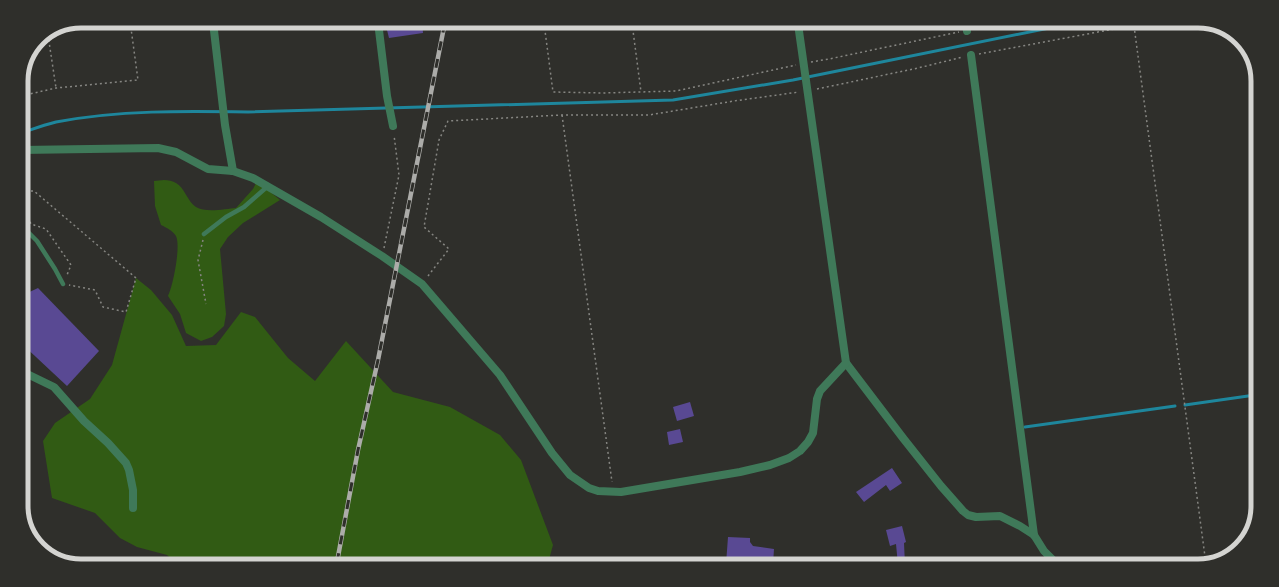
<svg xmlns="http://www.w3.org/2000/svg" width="1279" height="587" viewBox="0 0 1279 587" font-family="Figtree,sans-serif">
  <rect width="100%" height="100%" fill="#2f2f2b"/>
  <g fill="#315b14">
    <path d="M164,180C168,180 173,181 176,183C185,188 187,201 196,207C205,213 226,209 236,208L253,189L257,181L280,200L243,223L228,237L220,249L226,314L224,326L212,337L201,341L186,333L180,314L168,296C173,286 181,246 176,236C172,230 167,228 161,225L155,206L154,181Z"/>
    <path d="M136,278L151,290L172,315L186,346L216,345L241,312L255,317L288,358L315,381L346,341L393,392L450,407L500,435L521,460L553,545L548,563L175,562L167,555L137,547L120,538L95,513L52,498L43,441L55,423L90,399L112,365Z"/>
  </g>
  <path fill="#1e869c" d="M25,162L29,175L21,184V163Z"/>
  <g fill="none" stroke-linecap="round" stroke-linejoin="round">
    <g stroke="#1e869c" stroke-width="3">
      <path d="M21,133C33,129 44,125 56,122C119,110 184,111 248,112L673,100L793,80L1064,25"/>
      <path d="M1185,405L1255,395"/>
      <path d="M1025,427L1175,406"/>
      <path d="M25,521L58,561"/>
    </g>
  </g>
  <g fill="#594993">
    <path d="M414,22H422L423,33L389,38L386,26Z"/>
    <path d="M38,288L99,351L67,386L21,343V296Z"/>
    <path d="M690,402L694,416L677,421L673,407Z"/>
    <path d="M680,429L683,442L669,445L667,432Z"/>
    <path d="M892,468L902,483L890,491L886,485L864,502L856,492Z"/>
    <path d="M902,526L906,542L904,543L905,565H898L896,544L890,546L886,530Z"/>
    <path d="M728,537L750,538V542L753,546L774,549L773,564H726Z"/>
  </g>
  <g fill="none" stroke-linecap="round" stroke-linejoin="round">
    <g stroke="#868682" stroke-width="1.5" stroke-dasharray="2 3" stroke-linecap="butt">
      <path d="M544,23L553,92L602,93L676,91L796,65"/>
      <path d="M632,23L641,92"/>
      <path d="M1134,26L1206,564"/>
      <path d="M976,29L1000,25"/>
      <path d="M48,35L56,88"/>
      <path d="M979,54L1136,25"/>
      <path d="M811,62L829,59L959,32"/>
      <path d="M817,89L918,68L963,57"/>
      <path d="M21,96L56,88L138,80L130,21"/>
      <path d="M562,115L612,482"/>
      <path d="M21,191H34L136,278L126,312L103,307L95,290L69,285"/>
      <path d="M21,211L26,213L31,224L46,229L71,265L67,275"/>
      <path d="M203,240L198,260L206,304"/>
      <path d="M384,248L399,175L394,135"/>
      <path d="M428,276L449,249L424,227L439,140L448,121L562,115H649L734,101L799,92"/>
    </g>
    <g stroke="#3f7959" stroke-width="4.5">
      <path d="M21,225L37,241L55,269L63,284"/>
      <path d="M204,234L226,217L244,207L268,186"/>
    </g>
    <g stroke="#3f7959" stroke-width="8">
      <path d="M213,22L225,125L233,171"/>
      <path d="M378,22L387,96L393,126"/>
      <path d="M798,24L846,363L903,438L941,486L963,511L968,515L976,517L1000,516L1020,526L1034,535L1044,551L1058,565"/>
      <path d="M966,25L967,31"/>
      <path d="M971,55L1034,535"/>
      <path d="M21,150L158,148L176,152L208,169L233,171L253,178L321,217L382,256L422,284L500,375L552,453L570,475L589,488L598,491L621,492L740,472L770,465L789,458L800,451L808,442L813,433L817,399L820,391L846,363"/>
      <path d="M21,371L54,387L84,421L108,443L126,463L129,470L133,490V508"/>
    </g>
    <defs>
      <path id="rail" d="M337,562L358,450L378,360L445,22"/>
    </defs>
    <use href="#rail" stroke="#acaca9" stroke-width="4.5"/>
    <use href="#rail" stroke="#2f2f2b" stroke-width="3" stroke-dasharray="9" stroke-linecap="butt"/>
  </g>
  <path d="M0 0H1279V587H0ZM81 28H1198A53 53 0 0 1 1251 81V506A53 53 0 0 1 1198 559H81A53 53 0 0 1 28 506V81A53 53 0 0 1 81 28Z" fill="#2f2f2b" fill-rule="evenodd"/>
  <path fill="none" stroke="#d4d4d1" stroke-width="5" d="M81 28H1198A53 53 0 0 1 1251 81V506A53 53 0 0 1 1198 559H81A53 53 0 0 1 28 506V81A53 53 0 0 1 81 28Z"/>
</svg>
